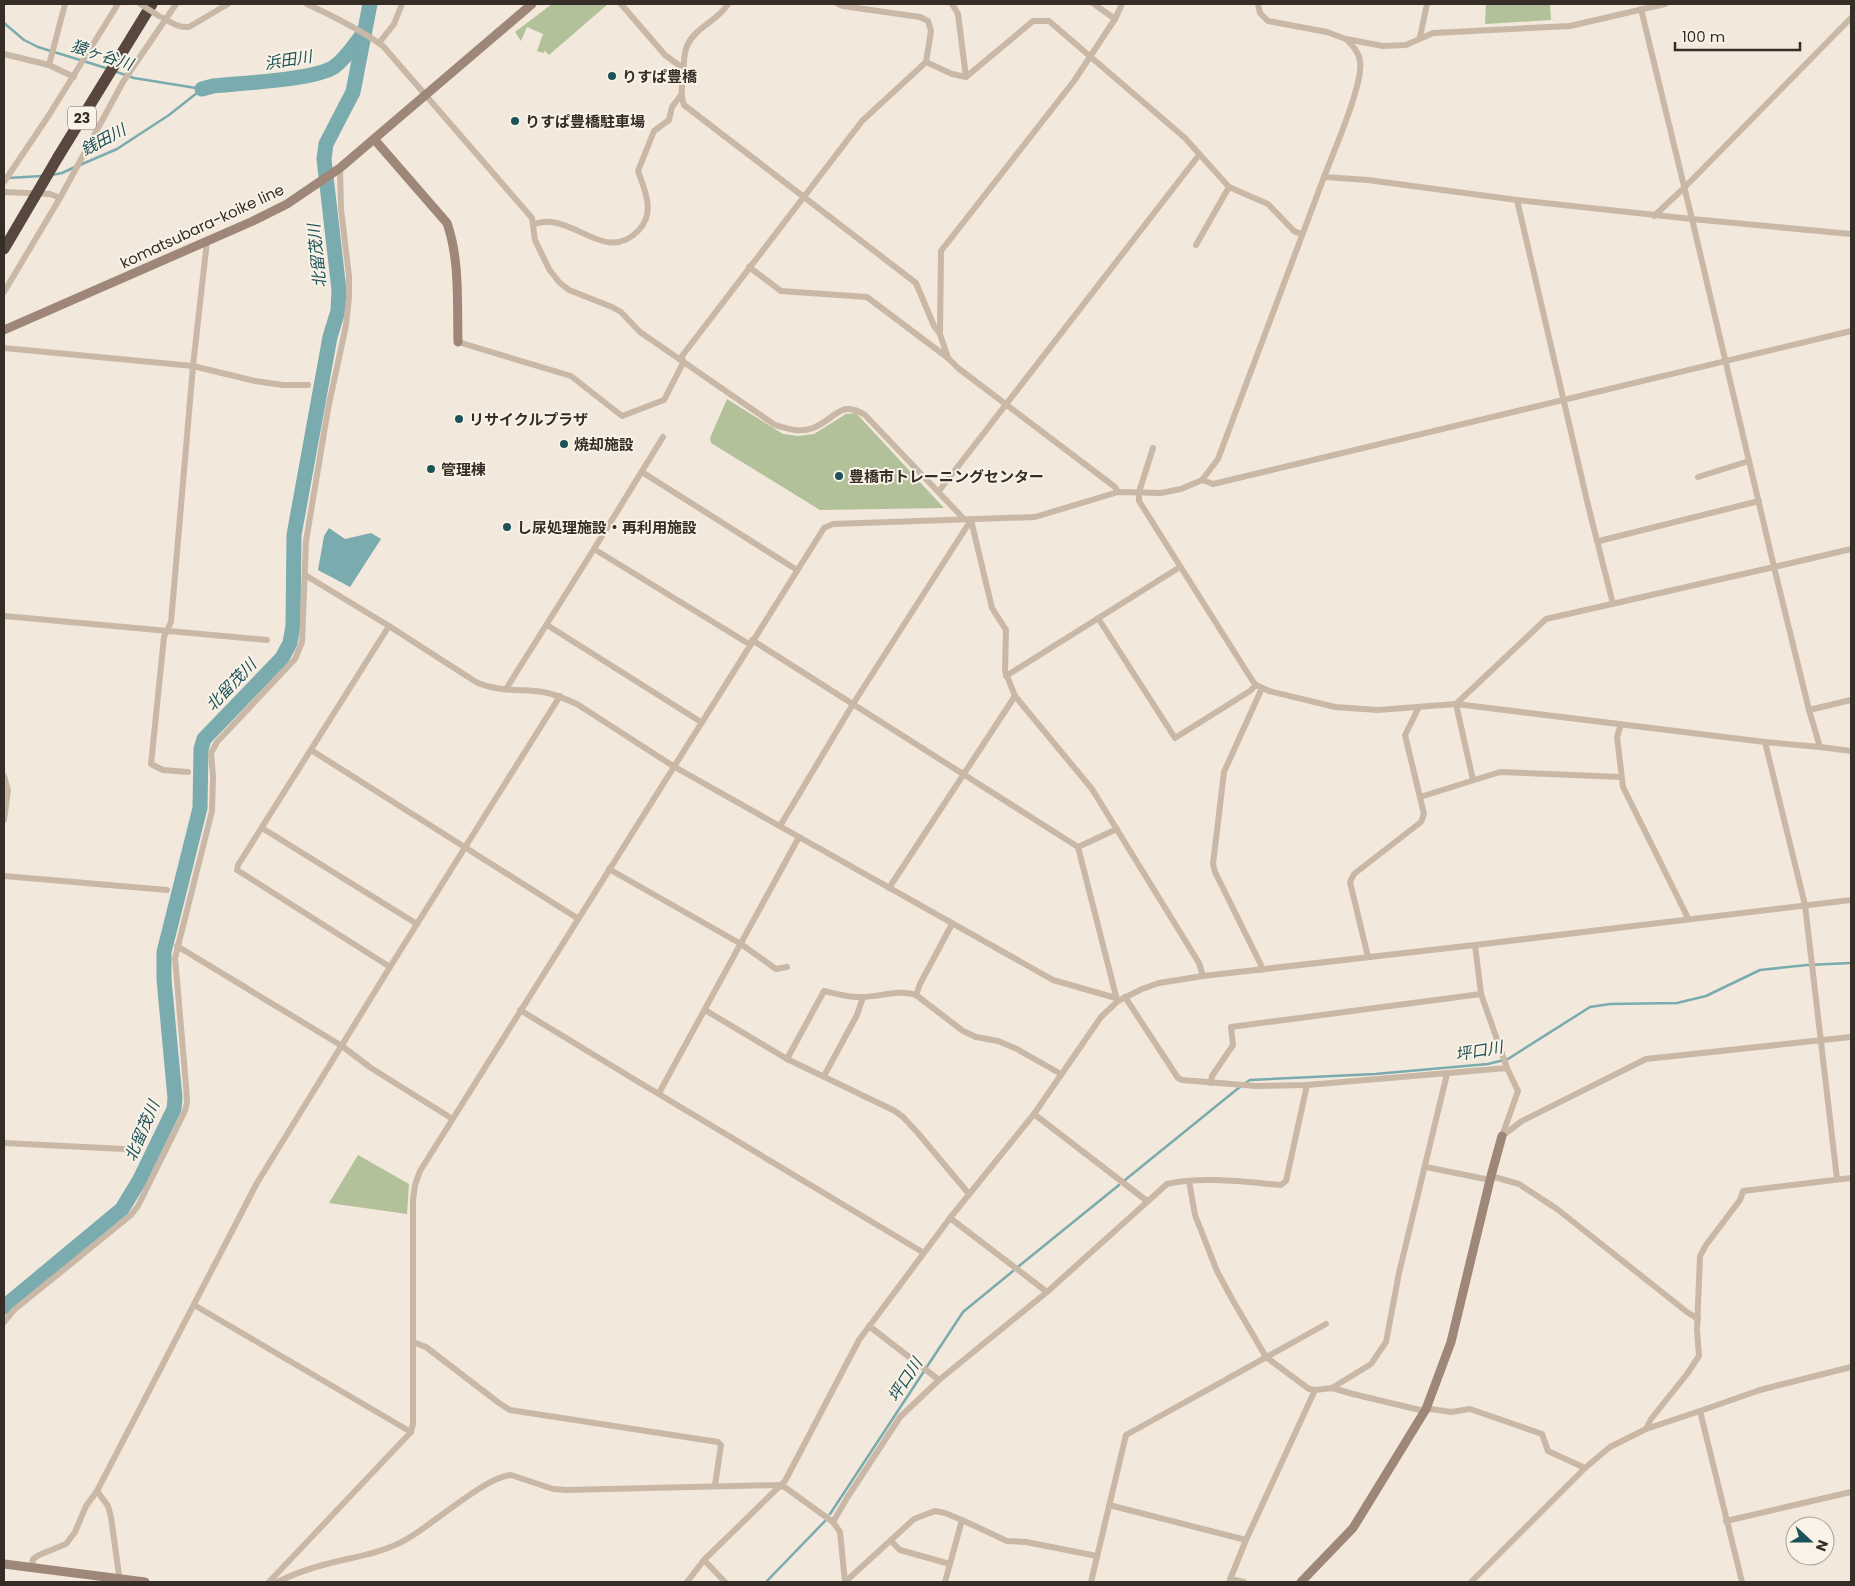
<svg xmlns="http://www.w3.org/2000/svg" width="1855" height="1586" viewBox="0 0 1855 1586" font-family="Poppins,'Noto Sans JP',sans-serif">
  <rect width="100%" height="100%" fill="#f2e8db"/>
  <g fill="#b3c19b">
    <path d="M552,4H608L549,55L545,51L543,53L537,51L543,34L527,27L521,41L515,32Z"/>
    <path d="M1486,4H1550L1551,20L1485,24Z"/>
    <path d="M727,399L783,434L798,436L814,434L846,414L856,413L944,508L820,510L711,443L710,438Z"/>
    <path d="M358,1155L409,1184L407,1214L329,1203Z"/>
  </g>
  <path fill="#7aabaf" d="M329,528L345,539L371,533L381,539L350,587L318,570L324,536Z"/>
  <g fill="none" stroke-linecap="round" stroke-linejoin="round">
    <g stroke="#7aabaf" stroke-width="2.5">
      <path d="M4,23L24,40L38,47L109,69"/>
      <path d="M114,71L134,78L202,89"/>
      <path d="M80,165L117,149L169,115L202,89"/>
      <path d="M52,175L62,173L75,167"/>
      <path d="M8,178L42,176"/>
      <path d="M1245,1083L1250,1080L1375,1074L1488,1064L1508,1059L1590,1007L1610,1004L1677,1003L1706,996L1760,970L1807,965L1851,963"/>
      <path d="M1125,1180L1241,1086"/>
      <path d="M1019,1266L1119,1185"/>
      <path d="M830,1514L963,1312L1013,1271"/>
      <path d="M766,1582L825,1521"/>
    </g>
    <g stroke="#7aabaf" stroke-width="15">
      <path d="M202,89L213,86C240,83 314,80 334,67C346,58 353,47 362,35"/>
      <path d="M4,1307L122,1209L139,1181L174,1109L175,1098L164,979V952L200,808L201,749L204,739L282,658L290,643L293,626L294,535L330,337L338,311L339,290L324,159L326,144L353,92L370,4"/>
    </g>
    <g stroke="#cab8a7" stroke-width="6">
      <path d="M307,4C333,16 359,29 383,46L532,218L535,240L549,269L559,282L569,290L612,307L621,312L640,332L775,425C788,429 800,433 813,428C836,419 840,399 865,415L964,519"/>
      <path d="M621,4L665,55L684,69"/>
      <path d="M728,4C718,21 695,27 687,46C683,55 684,67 683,77C682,86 680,96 684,105L916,283L934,326L940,334L948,358L958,368L1115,487L1118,492"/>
      <path d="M952,4L958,14L966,77"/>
      <path d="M1094,4L1115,19"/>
      <path d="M1258,4L1260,13L1268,21L1327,32L1346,39"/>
      <path d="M1665,4L1570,26L1433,33L1406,45L1383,46L1346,39C1352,45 1359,52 1360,61C1364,83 1333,153 1324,177L1368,180L1517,200L1692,219L1774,567L1851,549"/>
      <path d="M1641,9L1692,219L1851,234"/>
      <path d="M163,18C172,23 179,28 189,27L228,4"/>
      <path d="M1420,37L1427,4"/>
      <path d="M379,43L394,24L402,4"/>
      <path d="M4,54L49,65L74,77"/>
      <path d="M926,62L952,74L966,77L1033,21H1049L1185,138L1229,187L1268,204L1294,231L1301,234"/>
      <path d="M49,65L65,4"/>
      <path d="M4,182L49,115L118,4"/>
      <path d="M4,192L50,194L60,198"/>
      <path d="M1517,200L1588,505L1613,604"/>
      <path d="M1654,216L1684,188L1851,18"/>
      <path d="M533,224C539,223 546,221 552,222C583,226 609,260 638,231C656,213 645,191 638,171L654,131L669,120L672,107L681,95"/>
      <path d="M1196,245L1229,187"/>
      <path d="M749,267L781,291L867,297L948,358"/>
      <path d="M4,292L60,198L123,82L176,4"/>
      <path d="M940,334L941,251L1074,81L1115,19L1122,4"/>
      <path d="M458,342L571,376L622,416L664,400L683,363L682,356L862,121L926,62L931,31L928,21L920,17L843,6L838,4"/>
      <path d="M4,348L193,366L255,381L283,385H308"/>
      <path d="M1153,448L1139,492V501L1252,680L1256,685L1269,691L1335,707L1378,710L1456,704L1765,742L1820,747"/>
      <path d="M642,472L797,570"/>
      <path d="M1698,477L1749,461"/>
      <path d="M1202,480L1213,484L1851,331"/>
      <path d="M939,491L1199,155"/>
      <path d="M971,520L992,608L1006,630L1005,671L1015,696L1092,789L1199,963L1203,976L1475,945L1481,994L1507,1068L1518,1091L1502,1136L1522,1121L1646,1059L1851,1037"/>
      <path d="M1599,541L1759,501"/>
      <path d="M594,549L663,437"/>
      <path d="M305,575L389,626L476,682C497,692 521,689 543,692C555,694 566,699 577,704L673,766L1053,980L1116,998"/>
      <path d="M4,616L267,640"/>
      <path d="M1098,618L1175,738L1250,691L1256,685"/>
      <path d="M547,625L701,722"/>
      <path d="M389,626L238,865L237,870L390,967"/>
      <path d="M752,640L1078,847L1117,1000"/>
      <path d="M1006,676L1180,567"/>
      <path d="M506,689L594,549L749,644"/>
      <path d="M1809,710L1851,700"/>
      <path d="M1621,724L1617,737L1623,787L1688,918"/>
      <path d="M1765,742L1805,905L1837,1179"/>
      <path d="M311,750L577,918"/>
      <path d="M188,772L163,770L151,764L164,637L171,622L193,366L207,241"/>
      <path d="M4,776L8,790L4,820"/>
      <path d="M1473,780L1456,704L1546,619L1774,567L1809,710L1820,747L1851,751"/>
      <path d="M1420,797L1500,772L1621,777"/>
      <path d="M780,826L853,704L971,520"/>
      <path d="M262,828L417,924"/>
      <path d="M1078,847L1117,829"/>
      <path d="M609,869L741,944L776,969L787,967"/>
      <path d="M4,876L167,890"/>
      <path d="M889,888L1015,696"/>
      <path d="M952,924L920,984L916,995L963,1031L976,1037L998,1041L1017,1049L1061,1074"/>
      <path d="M1475,945L1851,900"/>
      <path d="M177,946L342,1046L371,1068L451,1118"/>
      <path d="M1368,957L1350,882L1354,874L1421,822L1424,814L1405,735L1419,707"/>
      <path d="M1261,970V965L1215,872L1213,864L1224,772L1262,688"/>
      <path d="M1125,997L1178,1078L1182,1080L1256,1086L1307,1085L1507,1068"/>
      <path d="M520,1010L627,1075L924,1253"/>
      <path d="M705,1010L787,1059L895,1111L903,1117L917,1132L969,1194"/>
      <path d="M787,1059L824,991C836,994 849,998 862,997C880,997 898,989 916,995"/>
      <path d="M824,1076L857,1015L863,997"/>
      <path d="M1211,1083L1212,1076L1233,1045L1231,1027L1481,994"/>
      <path d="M659,1093L799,837"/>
      <path d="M1034,1114L1147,1201"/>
      <path d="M4,1143L124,1149"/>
      <path d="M1426,1167L1490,1180"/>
      <path d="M1491,1176L1519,1184L1557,1209L1687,1312L1698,1319"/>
      <path d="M1189,1181L1195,1215L1217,1271L1232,1299L1266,1357L1309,1389L1315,1390L1332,1388L1353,1394L1420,1410L1431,1409L1451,1412L1470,1409L1542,1434L1548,1451L1585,1468"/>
      <path d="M950,1218L1047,1292"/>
      <path d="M194,1305L411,1432"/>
      <path d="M4,1322L14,1310L131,1215L138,1206L185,1111L187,1102L186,1085L175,958L212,811L213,776L211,753L217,742L295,659L302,642L306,541L328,409L346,325L349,297V276L341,209L340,168"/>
      <path d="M869,1326L939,1380"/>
      <path d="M413,1342L426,1347L499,1403L510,1410L718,1442L721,1445L715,1485"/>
      <path d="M1332,1388L1371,1364L1386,1342L1399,1273L1447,1074"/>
      <path d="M1646,1429L1700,1411"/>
      <path d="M97,1491L108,1506L111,1517L120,1582"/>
      <path d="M1109,1505L1246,1540"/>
      <path d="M1726,1521L1851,1492"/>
      <path d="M833,1522L847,1498L900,1417L939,1380L1047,1292L1167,1184C1201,1176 1246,1182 1281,1185L1286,1181L1307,1085"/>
      <path d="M891,1541L900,1550L950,1564"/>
      <path d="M704,1560L725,1582"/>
      <path d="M32,1568L33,1559L39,1555L66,1544L75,1532L86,1506L97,1491L257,1183L390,967L560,696"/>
      <path d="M1230,1579L1244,1582"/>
      <path d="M269,1582L411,1432L413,1424V1200L415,1185L420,1171L824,528L833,524L1035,517L1118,492L1161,493L1181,489L1202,480L1218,459L1324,177"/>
      <path d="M277,1582C292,1575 307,1569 323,1565C351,1557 382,1554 407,1539C432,1525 485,1477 511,1475L553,1489L566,1490L780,1485L786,1488L833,1522L840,1532L845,1582"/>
      <path d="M687,1582L704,1560L785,1481L859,1340L950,1218L1034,1114L1101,1017L1118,1001L1142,989L1159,983L1203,976"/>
      <path d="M845,1582L914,1519L935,1511L945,1513L962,1520L1007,1541L1026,1542L1097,1556"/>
      <path d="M945,1582L962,1520"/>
      <path d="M1091,1582L1126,1435L1326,1324"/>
      <path d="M1229,1582L1246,1540L1315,1390"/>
      <path d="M1471,1582L1585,1468L1610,1447L1646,1429L1651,1419L1687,1374L1699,1356L1697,1330L1700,1256L1706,1245L1740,1200L1743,1191L1851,1178"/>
      <path d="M1742,1582L1700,1411L1760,1390L1851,1367"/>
    </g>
    <g stroke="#9e8778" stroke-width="9">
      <path d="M374,139L447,223C460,260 457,303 458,342"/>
      <path d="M4,330L253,221L287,204L340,168L532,4"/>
      <path d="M4,1564L145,1582"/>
      <path d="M1301,1582L1353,1528L1426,1409L1451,1342L1491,1176L1502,1136"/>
    </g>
    <g stroke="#57473e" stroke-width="11">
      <path d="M58,157L152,4"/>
      <path d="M4,249L34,198"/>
    </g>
    <path stroke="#cab8a7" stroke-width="6" d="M140,4L159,16"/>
    <path stroke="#57473e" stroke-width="11" d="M34,198L58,157"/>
  </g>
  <g fill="#1d5258" stroke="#f9f2e7" stroke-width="2">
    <circle cx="612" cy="76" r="5"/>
    <circle cx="515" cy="121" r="5"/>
    <circle cx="459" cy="419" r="5"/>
    <circle cx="564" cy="444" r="5"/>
    <circle cx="431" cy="469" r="5"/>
    <circle cx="839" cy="476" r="5"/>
    <circle cx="507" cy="527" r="5"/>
  </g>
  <g text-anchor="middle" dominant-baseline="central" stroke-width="4" stroke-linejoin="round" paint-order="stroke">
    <rect fill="#f9f2e7" stroke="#706861" stroke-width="1" x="68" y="106.5" width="28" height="23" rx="4"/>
    <g font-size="14" font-weight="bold" fill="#362d27">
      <text x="82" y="118">23</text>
    </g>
    <g font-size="15" font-weight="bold" fill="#362d27" stroke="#f9f2e7" text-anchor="start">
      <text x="622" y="76">りすぱ豊橋</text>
      <text x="525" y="121">りすぱ豊橋駐車場</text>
      <text x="469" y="419">リサイクルプラザ</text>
      <text x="574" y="444">焼却施設</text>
      <text x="441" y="469">管理棟</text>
      <text x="849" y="476">豊橋市トレーニングセンター</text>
      <text x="517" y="527">し尿処理施設・再利用施設</text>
    </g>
    <g font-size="15" fill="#362d27" stroke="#f9f2e7">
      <text transform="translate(202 226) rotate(-25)">komatsubara-koike line</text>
    </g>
    <g font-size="16" font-style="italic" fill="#1d5258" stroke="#f9f2e7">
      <text transform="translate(102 55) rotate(18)">猿ヶ谷川</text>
      <text transform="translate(288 60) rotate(-9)">浜田川</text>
      <text transform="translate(103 140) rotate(-28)">銭田川</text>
      <text transform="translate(317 256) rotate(-96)">北留茂川</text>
      <text transform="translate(231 685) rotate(-46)">北留茂川</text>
      <text transform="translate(1479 1051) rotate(-10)">坪口川</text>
      <text transform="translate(142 1131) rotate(-67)">北留茂川</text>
      <text transform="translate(905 1380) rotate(-57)">坪口川</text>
    </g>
  </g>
  <rect width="1855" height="1586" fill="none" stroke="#362d27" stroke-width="10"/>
  <g transform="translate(1810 1541) rotate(111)"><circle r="24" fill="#f9f2e7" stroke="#aba39a"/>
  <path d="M0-4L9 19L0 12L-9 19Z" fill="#1d5258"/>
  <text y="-8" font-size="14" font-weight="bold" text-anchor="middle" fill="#362d27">N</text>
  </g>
  <path d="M1675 42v8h125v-8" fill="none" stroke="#362d27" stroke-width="2.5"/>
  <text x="1682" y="42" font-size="15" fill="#362d27" stroke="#f9f2e7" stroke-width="4" paint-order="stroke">100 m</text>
</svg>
